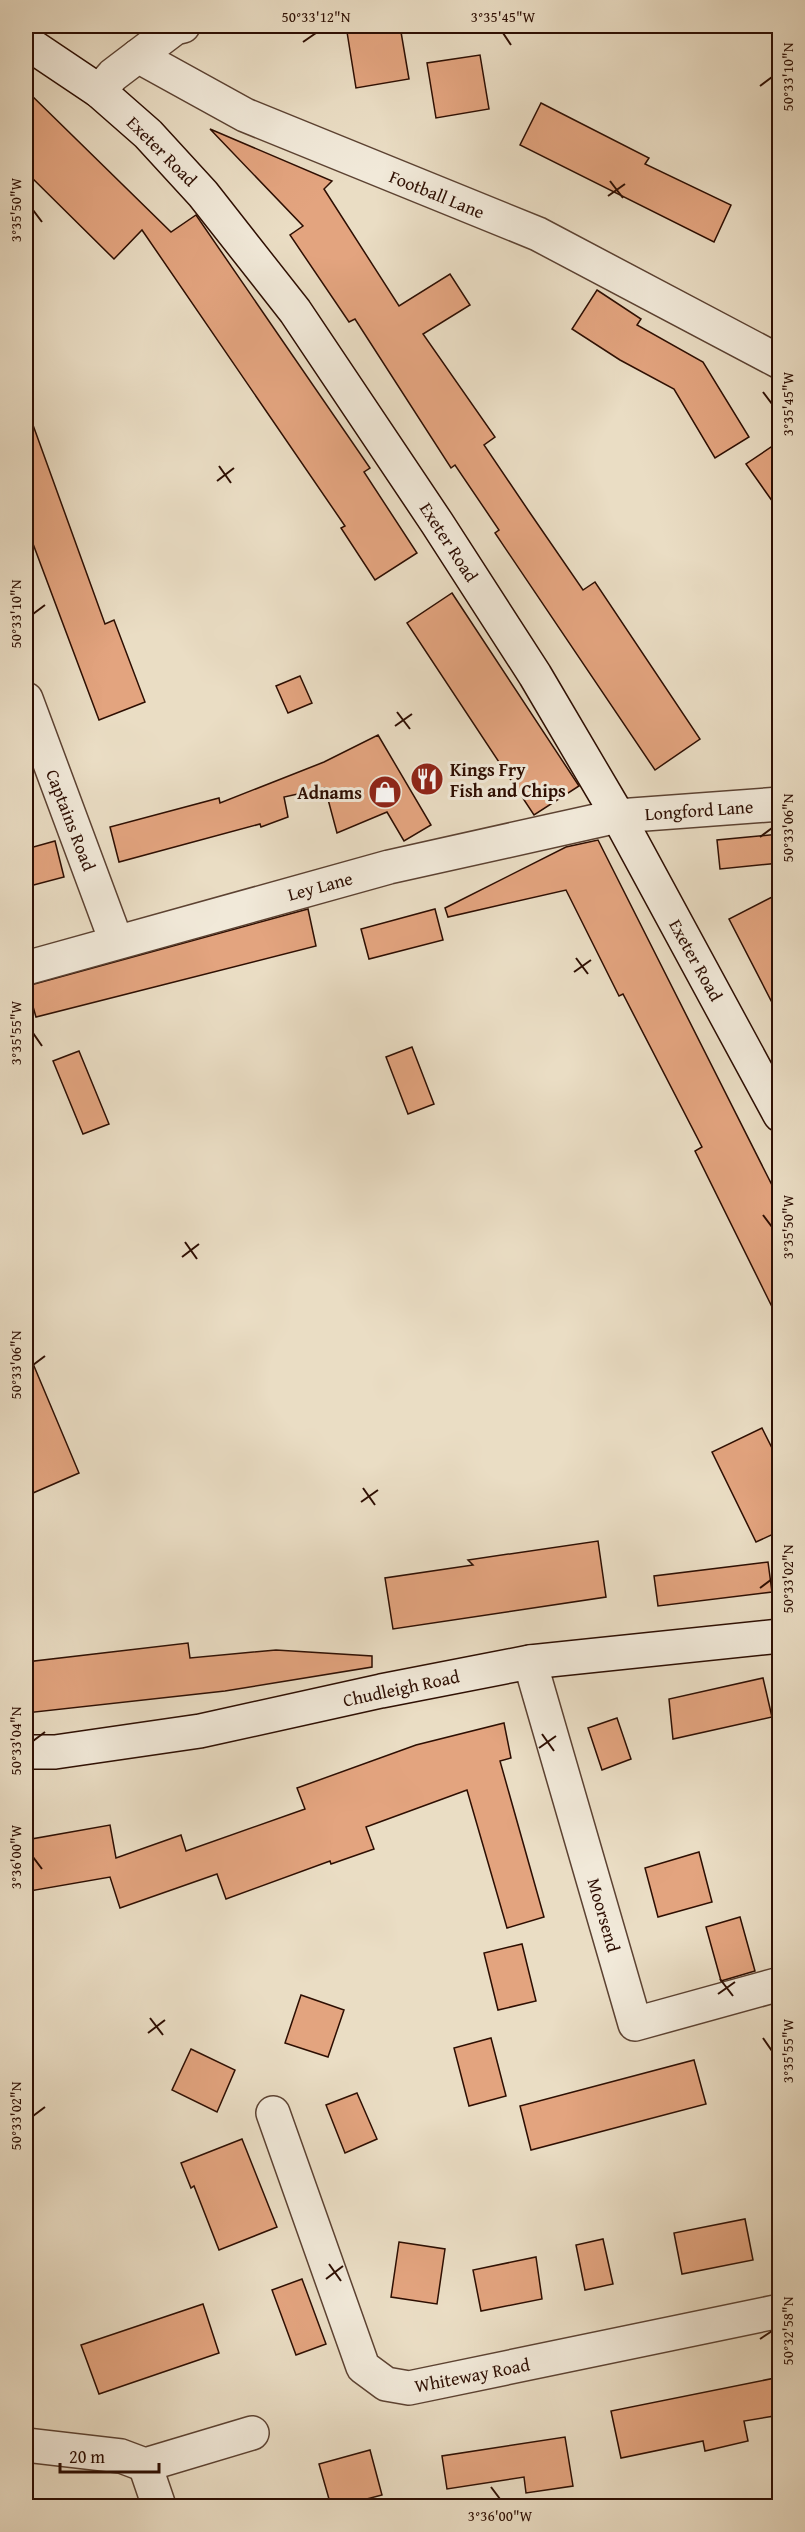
<svg xmlns="http://www.w3.org/2000/svg" width="805" height="2532" viewBox="0 0 805 2532" font-family="'Gentium Book Plus',serif">
  <rect width="100%" height="100%" fill="#eaddc4"/>
  <filter id="stains"><feTurbulence type="fractalNoise" baseFrequency=".00333" numOctaves="4"/><feColorMatrix values="0 0 0 0 .2 0 0 0 0 .09 0 0 0 0 .02 0 0 0 .5 -.17"/></filter>
  <radialGradient id="worn" r=".72"><stop offset=".6" stop-color="#630" stop-opacity="0"/><stop offset="1" stop-color="#630" stop-opacity=".3"/></radialGradient>
  <g fill="#e3a47f" stroke="#2d0e02" stroke-width="1.5">
    <path d="M387,26H400L409,79L356,88L347,32Z"/>
    <path d="M480,55L489,109L436,118L427,63Z"/>
    <path d="M26,90L171,232L196,215L370,468L364,472L417,553L375,580L341,528L345,526L142,230L114,259L26,172Z"/>
    <path d="M541,103L649,158L645,164L731,205L714,242L520,145Z"/>
    <path d="M210,129L332,181L324,189L399,306L450,274L470,305L423,334L495,437L484,445L528,510L583,590L595,582L700,739L655,770L495,533L499,530L455,465L451,468L355,319L349,322L290,235L303,226Z"/>
    <path d="M597,290L641,319L637,325L703,362L749,437L715,458L674,389L620,360L572,329Z"/>
    <path d="M29,414L105,624L114,620L145,702L99,720L26,525V415Z"/>
    <path d="M780,441V512L746,464Z"/>
    <path d="M452,593L579,786L534,815L407,623Z"/>
    <path d="M300,676L312,703L288,713L276,686Z"/>
    <path d="M378,735L431,825L404,841L387,812L337,833L325,788L284,797L288,817L261,827L260,824L119,862L110,827L219,798L220,803L324,762Z"/>
    <path d="M780,834V863L720,869L717,840Z"/>
    <path d="M598,840L780,1201V1323L695,1151L702,1147L623,994L619,996L566,890L448,917L445,908L566,847Z"/>
    <path d="M55,841L64,877L26,887V849Z"/>
    <path d="M780,893V1018L729,919Z"/>
    <path d="M308,909L316,946L36,1017L27,986Z"/>
    <path d="M435,909L443,940L369,959L361,929Z"/>
    <path d="M412,1047L434,1104L408,1114L386,1057Z"/>
    <path d="M79,1051L109,1124L83,1134L53,1061Z"/>
    <path d="M26,1347L79,1473L26,1496Z"/>
    <path d="M762,1428L780,1464V1531L756,1542L712,1452Z"/>
    <path d="M598,1541L606,1597L393,1629L385,1578L473,1565L468,1560Z"/>
    <path d="M768,1562L772,1592L658,1606L654,1576Z"/>
    <path d="M188,1643L190,1658L276,1650L372,1656V1667L225,1691L26,1713V1662Z"/>
    <path d="M763,1678L772,1717L673,1739L669,1699Z"/>
    <path d="M617,1718L631,1759L602,1770L588,1728Z"/>
    <path d="M504,1723L511,1758L500,1761L544,1917L507,1928L467,1790L366,1827L374,1849L331,1864L330,1861L226,1899L217,1874L120,1908L110,1877L30,1891L26,1863V1840L110,1825L116,1858L181,1835L186,1851L305,1809L297,1788L416,1745Z"/>
    <path d="M699,1852L712,1902L658,1917L645,1868Z"/>
    <path d="M740,1917L755,1971L721,1981L706,1927Z"/>
    <path d="M522,1944L536,2001L498,2010L484,1953Z"/>
    <path d="M301,1995L344,2010L328,2057L285,2043Z"/>
    <path d="M491,2038L506,2096L469,2106L454,2048Z"/>
    <path d="M191,2049L235,2070L217,2112L172,2090Z"/>
    <path d="M694,2060L706,2104L531,2150L520,2106Z"/>
    <path d="M357,2093L377,2139L345,2153L326,2105Z"/>
    <path d="M242,2139L277,2227L219,2250L194,2186L191,2188L181,2163Z"/>
    <path d="M745,2219L753,2260L682,2274L674,2233Z"/>
    <path d="M603,2239L613,2284L585,2290L576,2245Z"/>
    <path d="M399,2242L445,2249L437,2304L391,2297Z"/>
    <path d="M536,2257L542,2299L481,2311L473,2270Z"/>
    <path d="M302,2279L326,2344L296,2355L272,2290Z"/>
    <path d="M203,2304L219,2353L99,2394L81,2345Z"/>
    <path d="M780,2377V2415L744,2421L748,2441L705,2451L703,2441L621,2458L611,2411Z"/>
    <path d="M565,2437L573,2486L526,2493L524,2477L447,2489L442,2456Z"/>
    <path d="M370,2450L382,2495L340,2506H331L319,2464Z"/>
  </g>
  <g fill="none" stroke-linecap="round" stroke-linejoin="round">
    <defs>
      <g id="street">
        <path d="M138,56L175,28L183,26"/>
        <path d="M99,91L113,75L138,56L245,115L538,234L780,362"/>
        <path d="M26,699L116,941"/>
        <path d="M26,968L389,867L618,816L780,804"/>
        <path d="M530,1662L635,2024L780,1984"/>
        <path d="M273,2113L363,2367L386,2384L409,2388L780,2311"/>
        <path d="M26,2445L121,2456L145,2465L252,2433"/>
        <path d="M145,2465L159,2506"/>
      </g>
      <g id="secondary">
        <path d="M26,42L99,91L148,134L203,194L295,311L437,523L535,675L618,816L780,1115"/>
        <path d="M26,1752H55L200,1731L381,1691L530,1662L780,1636"/>
      </g>
    </defs>
    <use href="#street" stroke="#5c4232" stroke-width="36"/>
    <use href="#secondary" stroke="#2d0e02" stroke-width="36"/>
    <use href="#street" stroke="#f1e9d9" stroke-width="33"/>
    <use href="#secondary" stroke="#f1e9d9" stroke-width="33"/>
  </g>
  <path fill="none" stroke="#2d0e02" stroke-width="2" d="M503,33L511,45M303,42L316,33M760,86L772,77M610,181L623,198M608,196L625,184M33,210L42,222M763,392L772,404M219,466L231,483M217,481L234,468M33,614L45,605M397,712L410,729M395,726L412,714M760,837L772,828M576,958L588,974M574,972L591,960M33,1033L42,1046M763,1215L772,1227M185,1242L197,1259M182,1257L199,1244M33,1365L45,1356M363,1488L375,1505M361,1502L378,1490M760,1588L772,1579M542,1734L554,1751M33,1741L45,1732M539,1748L556,1736M33,1857L42,1869M720,1979L733,1996M718,1994L735,1982M150,2018L163,2035M148,2033L165,2020M763,2038L772,2051M33,2116L45,2107M329,2264L341,2281M326,2279L343,2266M760,2339L772,2331M491,2487L500,2499"/>
  <defs>
    <symbol id="restaurant-disc" viewBox="-11 -11 22 22"><circle r="9.5" fill="#8f2418" stroke="#f1e9d9"/><path d="M-5-6h1v4h1v-4h1v4h1v-4h1v5L-1.5 .5V6h-2V.5L-5-1ZM5-6V6H3V1.5H1.5Q1.5-4 5-6Z" fill="#fff"/></symbol>
    <symbol id="shop-disc" viewBox="-11 -11 22 22"><circle r="9.5" fill="#8f2418" stroke="#f1e9d9"/><path d="M-5-2.5h2.3a2.7 3.5 0 0 1 5.4 0H5L5.5 6h-11ZM-1.5-2.5h3a1.5 2.3 0 0 0-3 0Z" fill="#fff"/></symbol>
  </defs>
  <g fill-rule="evenodd">
    <use href="#restaurant-disc" x="408" y="760" width="38" height="38"/>
    <use href="#shop-disc" x="366" y="773" width="38" height="38"/>
  </g>
  <g text-anchor="middle" dominant-baseline="central" stroke-width="6" stroke-linejoin="round" paint-order="stroke">
    <g font-size="18" fill="#2d0e02" stroke="#f1e9d9">
      <text transform="translate(162 151) rotate(45)">Exeter Road</text>
      <text transform="translate(437 194) rotate(22)">Football Lane</text>
      <text transform="translate(449 542) rotate(57)">Exeter Road</text>
      <text transform="translate(699 810) rotate(-4)">Longford Lane</text>
      <text transform="translate(71 820) rotate(69)">Captains Road</text>
      <text transform="translate(320 886) rotate(-15)">Ley Lane</text>
      <text transform="translate(696 960) rotate(61)">Exeter Road</text>
      <text transform="translate(401 1688) rotate(-12)">Chudleigh Road</text>
      <text transform="translate(604 1915) rotate(74)">Moorsend</text>
      <text transform="translate(472 2375) rotate(-11)">Whiteway Road</text>
    </g>
    <g font-size="18" font-weight="bold" fill="#2d0e02" stroke="#f1e9d9" text-anchor="start">
      <text x="450" y="769">Kings Fry<tspan x="450" dy="21">Fish and Chips</tspan></text>
      <text x="362" y="792" text-anchor="end">Adnams</text>
    </g>
  </g>
  <rect width="805" height="2532" fill="none" stroke="#eaddc4" stroke-width="66"/>
  <path d="M60 2463v9h99v-9" fill="none" stroke="#2d0e02" stroke-width="3"/>
  <text x="69" y="2463" font-size="18" fill="#2d0e02" stroke="#f1e9d9" stroke-width="4.5" paint-order="stroke">20 m</text>
  <rect x="33" y="33" width="739" height="2466" fill="none" stroke="#2d0e02" stroke-width="2"/>
  <g font-size="15" text-anchor="middle" fill="#2d0e02">
    <text x="316" y="22">50°33'12"N</text>
    <text x="503" y="22">3°35'45"W</text>
    <text transform="translate(788 77) rotate(-90)" y="5">50°33'10"N</text>
    <text transform="translate(16 210) rotate(-90)" y="5">3°35'50"W</text>
    <text transform="translate(788 404) rotate(-90)" y="5">3°35'45"W</text>
    <text transform="translate(16 614) rotate(-90)" y="5">50°33'10"N</text>
    <text transform="translate(788 828) rotate(-90)" y="5">50°33'06"N</text>
    <text transform="translate(16 1033) rotate(-90)" y="5">3°35'55"W</text>
    <text transform="translate(788 1227) rotate(-90)" y="5">3°35'50"W</text>
    <text transform="translate(16 1365) rotate(-90)" y="5">50°33'06"N</text>
    <text transform="translate(788 1579) rotate(-90)" y="5">50°33'02"N</text>
    <text transform="translate(16 1741) rotate(-90)" y="5">50°33'04"N</text>
    <text transform="translate(16 1857) rotate(-90)" y="5">3°36'00"W</text>
    <text transform="translate(788 2051) rotate(-90)" y="5">3°35'55"W</text>
    <text transform="translate(16 2116) rotate(-90)" y="5">50°33'02"N</text>
    <text transform="translate(788 2331) rotate(-90)" y="5">50°32'58"N</text>
    <text x="500" y="2521">3°36'00"W</text>
  </g>
  <rect width="100%" height="100%" filter="url(#stains)"/>
  <rect width="100%" height="100%" fill="url(#worn)"/>
</svg>
